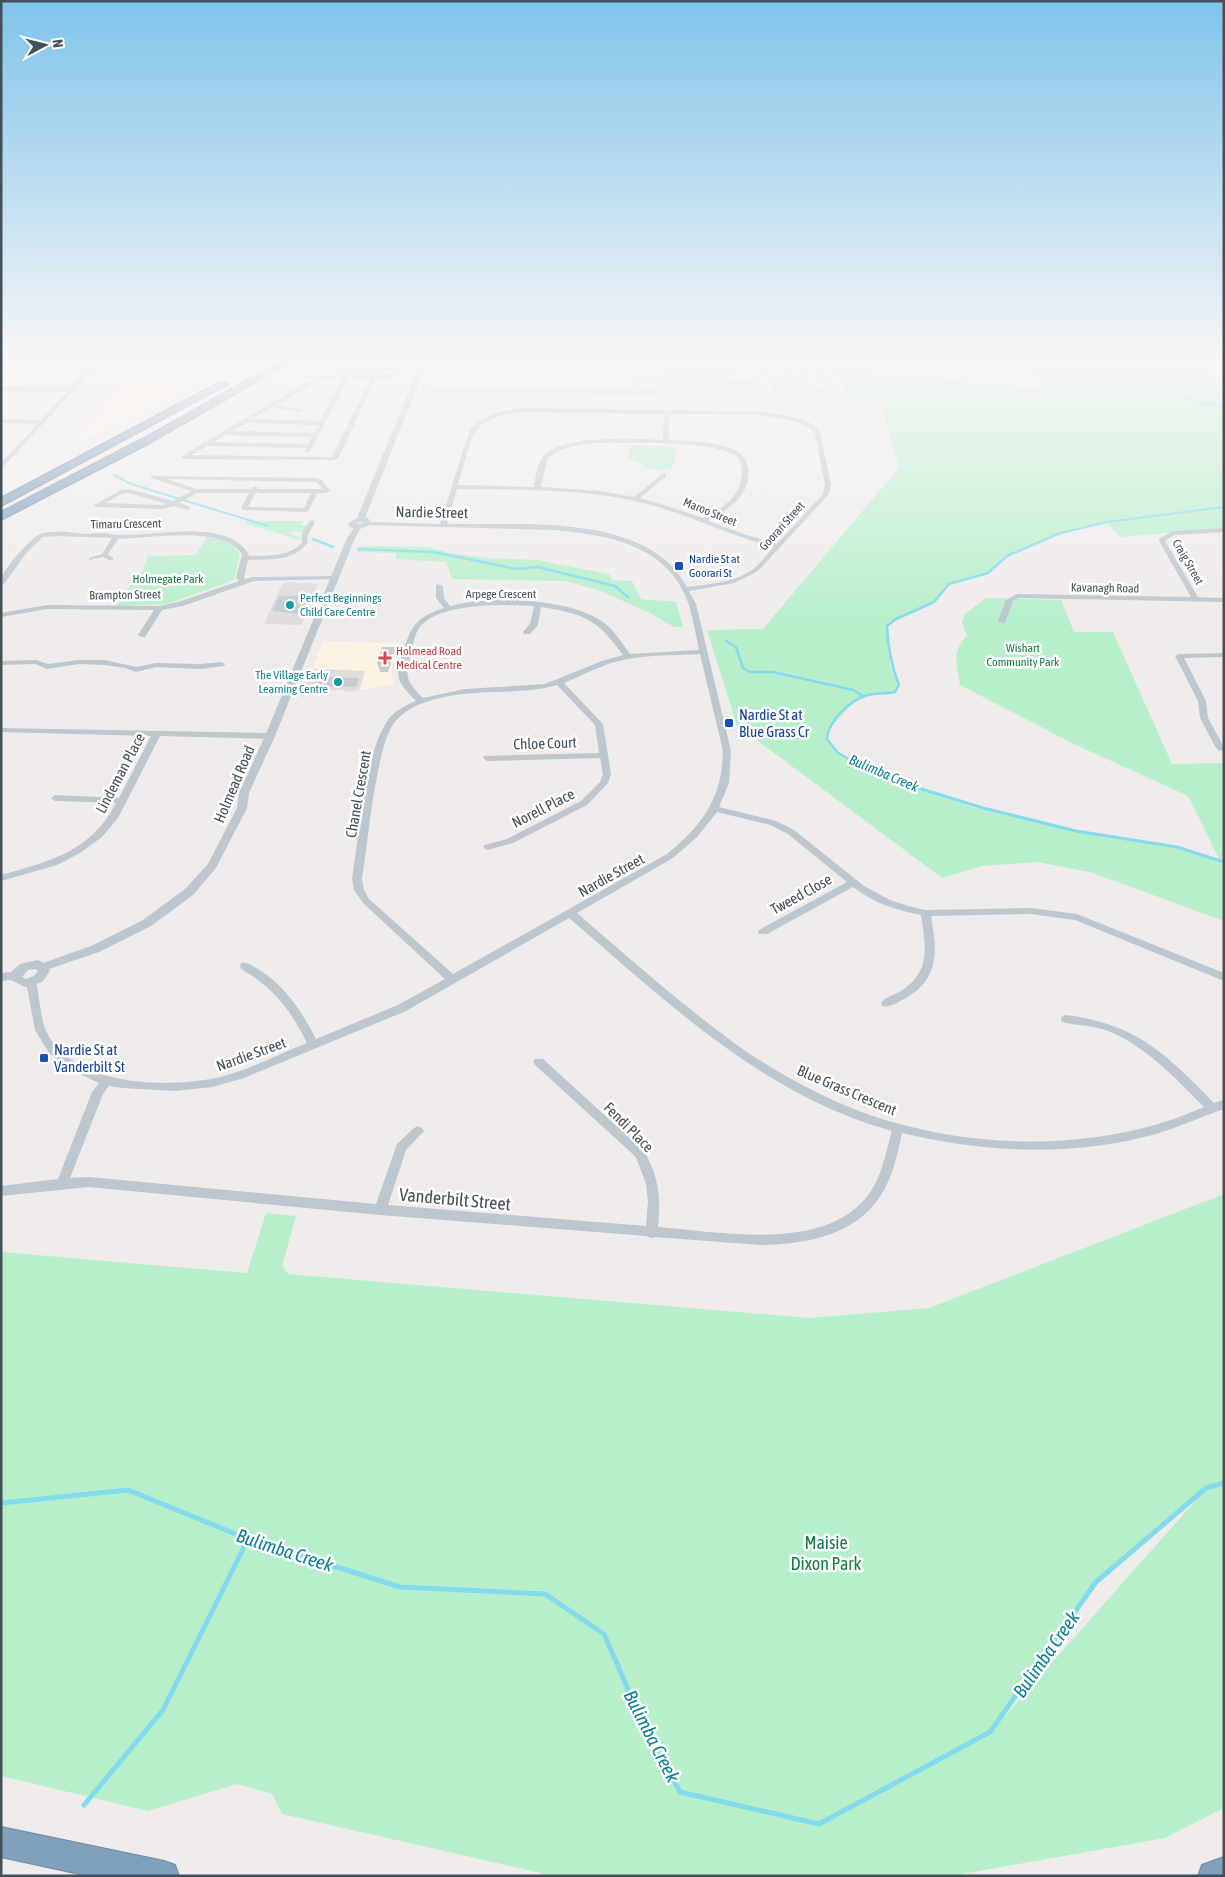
<svg xmlns="http://www.w3.org/2000/svg" width="1225" height="1877" viewBox="0 0 1225 1877" font-family="'Asap Condensed',sans-serif">
  <rect width="100%" height="100%" fill="#efebeb"/>
  <g fill="#fcf3e2">
    <path d="M144,359H240L208,380L125,425L117,424L66,450Z"/>
    <path d="M323,641L401,643L391,672L394,685L359,690L365,671L312,669Z"/>
  </g>
  <g fill="#e0dcdd">
    <path d="M288,582L318,584L301,625L264,624L282,584Z"/>
    <path d="M312,669L365,671L359,690L344,692V690L304,689Z"/>
  </g>
  <g fill="#b7efcb" fill-rule="evenodd">
    <path d="M625,359H646L642,360L645,364H650L653,367L641,366V373H657L656,375L641,374L640,381L653,382V384L640,383L639,389L657,390L658,386L662,385V391H659V394L677,395L678,388H683L681,395H699L700,389L705,390L703,395L721,396L722,390H724V395H734V391L727,390H743L736,391V396H746L747,390L752,392H747L748,397H768L772,393L791,398L812,393L818,396L822,393L815,392L816,388L824,390L825,387L822,386L824,385L823,381L820,379L822,378L808,371L805,373L810,375L801,373L803,370L793,369L790,372L786,369H778L779,372H784H778L771,369L764,371L772,374C765,377 761,378 753,378L767,375L753,373L770,368L767,366L760,368L769,365L773,368H781L780,364H782L784,367L793,368V365L787,364H796L797,367L805,369L807,367L804,366L810,367L808,369L815,372L819,370L815,368L824,371L819,373L823,376L830,375L828,373L832,375L826,377V380H834L833,377L837,381H828V385H836V383L838,386H830L828,390H838L827,391L824,395L839,398C846,392 844,383 839,376L876,377L860,375L851,370L850,374L835,373L819,367L821,364L798,360L795,362L794,360L784,362L787,360L781,359H809L846,369L813,359H1187L1198,363L1209,378L1224,379V528L1120,537L1107,523L1050,536L1007,556L988,573L949,584L934,602L920,610L896,619L887,626L888,644L891,649L890,664L899,685L895,692L863,696L850,706L828,730L827,738L831,746L848,759L883,776L972,807L1077,832L1178,848L1220,861L1188,796L1074,744L960,685C957,665 951,651 967,636L962,622L965,614L986,598L1061,600L1074,632H1113L1172,764L1224,763V921L1090,872L1037,862L982,866L942,878L746,732L738,729L707,630L763,629L896,471L898,465L880,400L421,391L423,387L637,390L640,359ZM860,364L1034,366L1042,387L967,384L966,381L873,375Z"/>
    <path d="M679,359H727C721,373 687,370 679,359Z"/>
    <path d="M732,359H752V361C742,383 679,382 663,368C680,361 722,381 732,359Z"/>
    <path d="M668,374L699,380L760,381L764,387H699L659,381L662,376Z"/>
    <path d="M783,374L802,376L811,383L810,390L791,394L773,390L769,384L771,378Z"/>
    <path d="M630,445L675,446L676,459L670,469L653,470L629,458Z"/>
    <path d="M247,521H303L301,525H307L302,532L293,531L289,533L301,538L299,540L244,523Z"/>
    <path d="M207,537C221,540 233,541 240,555L234,580L167,604L117,606L138,573L142,572L148,556L196,555Z"/>
    <path d="M360,546L429,547L450,553L487,558L538,560L609,574L612,580L632,581L641,599L676,602L683,627H674L652,614L601,591L565,581L452,579L446,562L395,559L397,553L357,552Z"/>
    <path d="M1224,1194V1808L1165,1838L951,1876H554L282,1814L272,1794L237,1784L148,1811L1,1776V1252L247,1273L266,1213L296,1216L282,1266L288,1274L808,1318L929,1308ZM1203,1492L995,1727H994L1096,1582Z"/>
  </g>
  <g fill="none" stroke-linecap="round" stroke-linejoin="round">
    <g stroke="#83dbed" stroke-width="2">
      <path d="M1099,359L1139,372L1197,402L1224,407"/>
      <path d="M1172,359L1192,374L1182,386L1173,390"/>
      <path d="M114,475L131,484L268,526"/>
      <path d="M1053,535L1107,522L1224,507"/>
    </g>
    <g stroke="#83dbed" stroke-width="2.5">
      <path d="M313,539L333,547"/>
      <path d="M358,549L433,552L517,569L538,567L615,586L628,597"/>
      <path d="M726,641L736,647L743,668L750,672H773L853,690L863,696"/>
      <path d="M851,760L838,753L827,739C828,721 851,699 868,695C877,693 886,694 895,692L899,685C891,665 888,647 887,626L896,619L934,602L949,584L988,573L1007,556L1058,534"/>
    </g>
    <path stroke="#83dbed" stroke-width="3" d="M849,759L899,782L983,808L1076,831L1177,847L1224,862"/>
    <g stroke="#83dbed" stroke-width="5">
      <path d="M1,1503L128,1490L248,1539L400,1587L545,1594L604,1634L644,1726L680,1792L819,1824L990,1732L1096,1582L1206,1488L1224,1483"/>
      <path d="M84,1805L163,1710L248,1539"/>
    </g>
  </g>
  <g fill="#c8cbd1">
    <path d="M279,596H307L305,601H308L303,612L299,614L272,611Z"/>
    <path d="M382,647H396L388,672H380L377,662Z"/>
    <path d="M321,677L359,678L356,687L317,686Z"/>
  </g>
  <g fill="none" stroke-linecap="round" stroke-linejoin="round">
    <defs>
      <g id="motorway">
        <path d="M285,359H296L150,443L1,520V512L142,439Z"/>
        <path d="M220,382L228,384L1,506V498Z"/>
        <path d="M1,1827L164,1861L175,1865L179,1876H89L1,1857Z"/>
        <path d="M1224,1857V1876H1198L1202,1865Z"/>
      </g>
    </defs>
    <use href="#motorway" stroke="#6d8ba8" stroke-width="2"/>
    <g fill="#bcc7cf" fill-rule="evenodd">
      <path d="M1,359H103L1,469V463L38,424L1,423V419L41,420L67,392L1,391V387L70,388L94,362L20,361L1,378V373L14,361H1Z"/>
      <path d="M383,359H401L400,374L393,378H376L339,457L335,460L184,459L181,457L201,445V443L205,442L315,378H303L300,376L301,375L392,374L394,373L395,370L320,368L317,366L318,365L395,366L396,361ZM323,378H343L320,421L252,419L273,407L301,412V410L277,405ZM349,378H371L332,457L191,455L207,446L306,448L304,452L309,453ZM246,423L319,425L314,433L232,431ZM226,435L312,437L308,444L213,442Z"/>
      <path d="M1194,359H1201L1198,361Z"/>
      <path d="M527,408L768,412L804,420L814,425L820,432L831,485L828,495L758,571L734,583L689,591L696,604L731,751L729,783L719,807L776,821L794,830L864,886L890,900L908,906L926,910L1031,908L1077,914L1224,973V981L1075,920L1031,914L931,916C937,950 940,980 904,999C898,1002 890,1008 882,1006L881,1003C885,997 894,995 901,991C931,972 926,947 921,915C898,911 872,902 853,887L767,934H759L758,932L759,930L847,882L788,834L770,825L717,812L697,837L673,858L577,913C622,952 666,991 713,1027C727,1037 741,1049 756,1058C791,1080 828,1100 867,1114C958,1146 1065,1151 1158,1124C1173,1120 1189,1113 1204,1107C1175,1078 1146,1046 1108,1031C1093,1025 1077,1026 1062,1022L1061,1019L1062,1016L1066,1015C1137,1024 1166,1054 1214,1103L1224,1100V1109C1201,1117 1179,1127 1156,1134C1072,1157 986,1153 902,1133C898,1152 894,1171 885,1188C862,1234 807,1245 760,1245L655,1237L651,1238L646,1236L380,1215L89,1187L1,1196V1186L58,1179L92,1092L99,1083L67,1068L49,1053L35,1030L26,982L27,979H35L36,982C39,995 41,1020 46,1031C73,1085 159,1088 211,1079C244,1073 276,1055 307,1043C290,1009 274,988 241,969L240,966L241,963C247,962 251,965 256,968C284,984 301,1010 316,1039L398,1005L445,979L363,903L354,890L352,879C359,838 364,753 388,720C394,711 406,705 416,701C410,694 402,688 399,679C397,671 400,663 402,655C411,627 414,618 444,608L436,598V584L443,586L444,598L450,606C488,595 571,598 603,622C614,630 622,643 630,654L699,650C696,635 693,620 689,605C669,545 609,535 554,530L366,525V523L368,522L440,524L470,429C486,413 505,410 527,408ZM527,412L664,414L663,440C635,439 561,434 543,457C536,465 536,477 534,487L458,485C474,434 467,417 527,412ZM670,414C703,415 794,408 815,433L825,485L823,494L777,544L747,535L708,521C728,510 752,494 748,468C747,462 744,455 738,452C721,441 689,441 669,440ZM636,443C659,443 716,443 734,455C742,460 743,471 741,479C739,499 719,510 703,518L667,506L640,498L666,476V474L664,473L634,497L601,491L541,487L547,460C565,439 610,443 636,443ZM457,489C520,490 586,488 647,504C690,515 730,536 774,547C767,554 760,564 752,570C733,583 709,584 687,587C649,512 518,525 447,524ZM506,605L534,606L530,624L523,632L524,634H530L538,625L541,607C585,614 597,619 623,655L602,661L545,684L465,689L423,698C407,682 404,677 411,654C413,646 414,636 419,628C434,607 482,605 506,605ZM700,654L723,751C722,798 703,825 667,854L453,974L369,899L364,890L362,879C368,840 371,801 380,762C383,749 386,734 394,723C409,703 440,697 463,694C494,690 527,694 557,685L595,725L599,753L484,756L483,758L487,761L600,758L603,774L600,782L581,801L507,839L485,845L483,847L485,849L488,850L513,843L587,805L608,783L611,774L603,724L564,683C581,676 597,667 615,662C642,654 672,656 700,654ZM569,918C667,1002 764,1096 892,1131C887,1147 884,1166 876,1182C840,1256 723,1232 658,1227C661,1195 659,1178 644,1151L543,1059H535L533,1062L535,1065L636,1157L646,1184L648,1201L646,1226L388,1205L406,1150L424,1131L422,1128L418,1126L414,1128L397,1144L376,1204L89,1177L70,1178L103,1094L109,1086L122,1088L176,1091L212,1087L244,1078L406,1011Z"/>
      <path d="M151,476L317,478L323,481L330,491L327,493H317L309,510L306,512L243,510L241,508L249,493H197L179,503L190,507V509L188,510L174,506L162,509L97,507L94,505L121,490L129,489L173,501L191,491L151,478ZM166,479L316,482L323,489H258L257,487L255,486L251,489H197ZM124,493H129L167,504L162,505L105,503ZM255,493H311L304,508L248,507Z"/>
      <path d="M312,520L315,522L307,537L308,542C294,562 270,559 248,560L244,578L245,579L253,577L334,576L336,577V579L254,581L183,606L162,610L145,637H142L138,635L154,610L47,609L1,617V613L47,605L159,606L178,602L239,581L236,578L242,554C240,552 237,548 234,546C210,528 148,538 118,539L108,554L113,558V560H109L103,557L89,560V558L102,554L112,538L58,536L43,537L28,551L4,584H1C1,583 1,578 2,577C5,567 31,538 40,534C55,529 70,533 86,534C91,534 96,533 101,533C106,533 111,535 116,535C151,537 216,519 243,547C246,550 248,552 249,556C268,555 289,558 302,542C300,535 306,523 312,520Z"/>
      <path d="M1224,528V532L1174,535L1165,541L1198,597L1224,598V602L1018,598L1013,601L1005,623H1002L998,621L1006,600L1017,594L1191,597L1159,541L1160,538L1173,531Z"/>
      <path d="M1224,653V657L1184,658L1206,701L1208,718L1224,747L1223,750L1220,751L1216,748L1200,718L1198,701L1175,656L1179,654Z"/>
      <path d="M36,660L48,664L79,660H105L136,667L156,663L200,664L221,662L225,664L224,666L200,669L156,667L136,672L125,668L105,665L79,664L47,669L35,664L1,665V661Z"/>
      <path d="M1,728L270,733L274,736L270,739L160,736L118,818L102,837L80,853L57,865L1,881V875C50,861 91,852 116,803L55,801L51,798L55,795L119,798L151,736L1,732Z"/>
    </g>
    <path fill="#bcc7cf" fill-rule="evenodd" d="M422,359H428L365,518H368L372,524L360,529L355,538L275,736L249,793L247,808L216,868L193,895L151,926L99,952L49,969L50,971L42,982L25,987L11,980L1,981V973L11,972L20,964L24,963L38,960L43,963L91,946L143,920L185,889L208,864L237,808L239,793L265,736L347,538L354,528L349,527L348,523L357,518ZM359,522H363L364,523L356,524ZM35,969L38,971L34,976L26,979L22,977L28,970Z"/>
    <use href="#motorway" fill="#81a0bc" fill-rule="evenodd"/>
  </g>
  <linearGradient id="sky" x2="0" y2="1"><stop stop-color="#7fc4ea"/><stop offset="0.58" stop-color="#f8f6f6"/><stop offset="1" stop-color="#f8f6f6" stop-opacity="0"/></linearGradient>
  <rect width="1225" height="621" fill="url(#sky)"/>
  <g fill="#1a4fb4" stroke="#fff" stroke-width="2">
    <rect x="674" y="561" width="10" height="10" rx="2.5"/>
    <rect x="724" y="718" width="10" height="10" rx="2.5"/>
    <rect x="39" y="1053" width="10" height="10" rx="2.5"/>
  </g>
  <g fill="#0f9aa8" stroke="#fff" stroke-width="2">
    <circle cx="290" cy="605" r="5"/>
    <circle cx="338" cy="682" r="5"/>
  </g>
  <path fill="#e0444e" stroke="#fff" stroke-width="2" d="M382.5 650.5h5v5h5v5h-5v5h-5v-5h-5v-5h5z"/>
  <g text-anchor="middle" dominant-baseline="central" stroke-width="5" stroke-linejoin="round" paint-order="stroke">
    <g font-size="12" fill="#445059" stroke="#fff">
      <text transform="translate(710 512) rotate(22)">Maroo Street</text>
      <text transform="translate(126 524) rotate(-1)">Timaru Crescent</text>
      <text transform="translate(782 526) rotate(-48)">Goorari Street</text>
      <text transform="translate(1188 562) rotate(60)">Craig Street</text>
      <text transform="translate(1105 588) rotate(1)">Kavanagh Road</text>
      <text x="501" y="594">Arpege Crescent</text>
      <text transform="translate(125 595) rotate(-1)">Brampton Street</text>
    </g>
    <g font-size="12" fill="#164399" stroke="#fff" text-anchor="start">
      <text x="689" y="559">Nardie St at<tspan x="689" dy="14">Goorari St</tspan></text>
    </g>
    <g font-size="12" fill="#147b44" stroke="#fff">
      <text x="168" y="579">Holmegate Park</text>
      <text x="1023" y="648">Wishart<tspan x="1023" dy="14">Community Park</tspan></text>
    </g>
    <g font-size="12" fill="#0d838f" stroke="#fff" text-anchor="start">
      <text x="300" y="598">Perfect Beginnings<tspan x="300" dy="14">Child Care Centre</tspan></text>
      <text x="328" y="675" text-anchor="end">The Village Early<tspan x="328" dy="14">Learning Centre</tspan></text>
    </g>
    <g font-size="12" fill="#be3a42" stroke="#fff" text-anchor="start">
      <text x="396" y="651">Holmead Road<tspan x="396" dy="14">Medical Centre</tspan></text>
    </g>
    <g font-size="14" font-style="italic" fill="#0a8098" stroke="#fff">
      <text transform="translate(884 773) rotate(23)">Bulimba Creek</text>
    </g>
    <g font-size="15" fill="#445059" stroke="#fff">
      <text transform="translate(432 512) rotate(1)">Nardie Street</text>
      <text transform="translate(545 743) rotate(-2)">Chloe Court</text>
      <text transform="translate(120 773) rotate(-62)">Lindeman Place</text>
      <text transform="translate(234 784) rotate(-67)">Holmead Road</text>
      <text transform="translate(358 794) rotate(-80)">Chanel Crescent</text>
      <text transform="translate(543 808) rotate(-27)">Norell Place</text>
      <text transform="translate(611 875) rotate(-29)">Nardie Street</text>
      <text transform="translate(801 894) rotate(-29)">Tweed Close</text>
      <text transform="translate(251 1054) rotate(-20)">Nardie Street</text>
      <text transform="translate(847 1090) rotate(23)">Blue Grass Crescent</text>
      <text transform="translate(629 1127) rotate(45)">Fendi Place</text>
    </g>
    <g font-size="15" fill="#164399" stroke="#fff" text-anchor="start">
      <text x="739" y="714">Nardie St at<tspan x="739" dy="17">Blue Grass Cr</tspan></text>
      <text x="54" y="1049">Nardie St at<tspan x="54" dy="17">Vanderbilt St</tspan></text>
    </g>
    <g font-size="18" fill="#445059" stroke="#fff">
      <text transform="translate(455 1199) rotate(5)">Vanderbilt Street</text>
    </g>
    <g font-size="18" fill="#147b44" stroke="#fff">
      <text x="826" y="1542">Maisie<tspan x="826" dy="21">Dixon Park</tspan></text>
    </g>
    <g font-size="19" font-style="italic" fill="#0a8098" stroke="#fff">
      <text transform="translate(285 1550) rotate(18)">Bulimba Creek</text>
      <text transform="translate(1046 1654) rotate(-55)">Bulimba Creek</text>
      <text transform="translate(652 1736) rotate(63)">Bulimba Creek</text>
    </g>
  </g>
  <rect width="1225" height="1877" fill="none" stroke="#445059" stroke-width="5"/>
  <g transform="translate(45 45) rotate(83)" stroke="#ffffff" stroke-width="4" paint-order="stroke">
  <path d="M0-4L9 19L0 12L-9 19Z" fill="#445059"/>
  <text y="-8" font-size="14" font-weight="bold" text-anchor="middle" fill="#445059">N</text>
  </g>
</svg>
